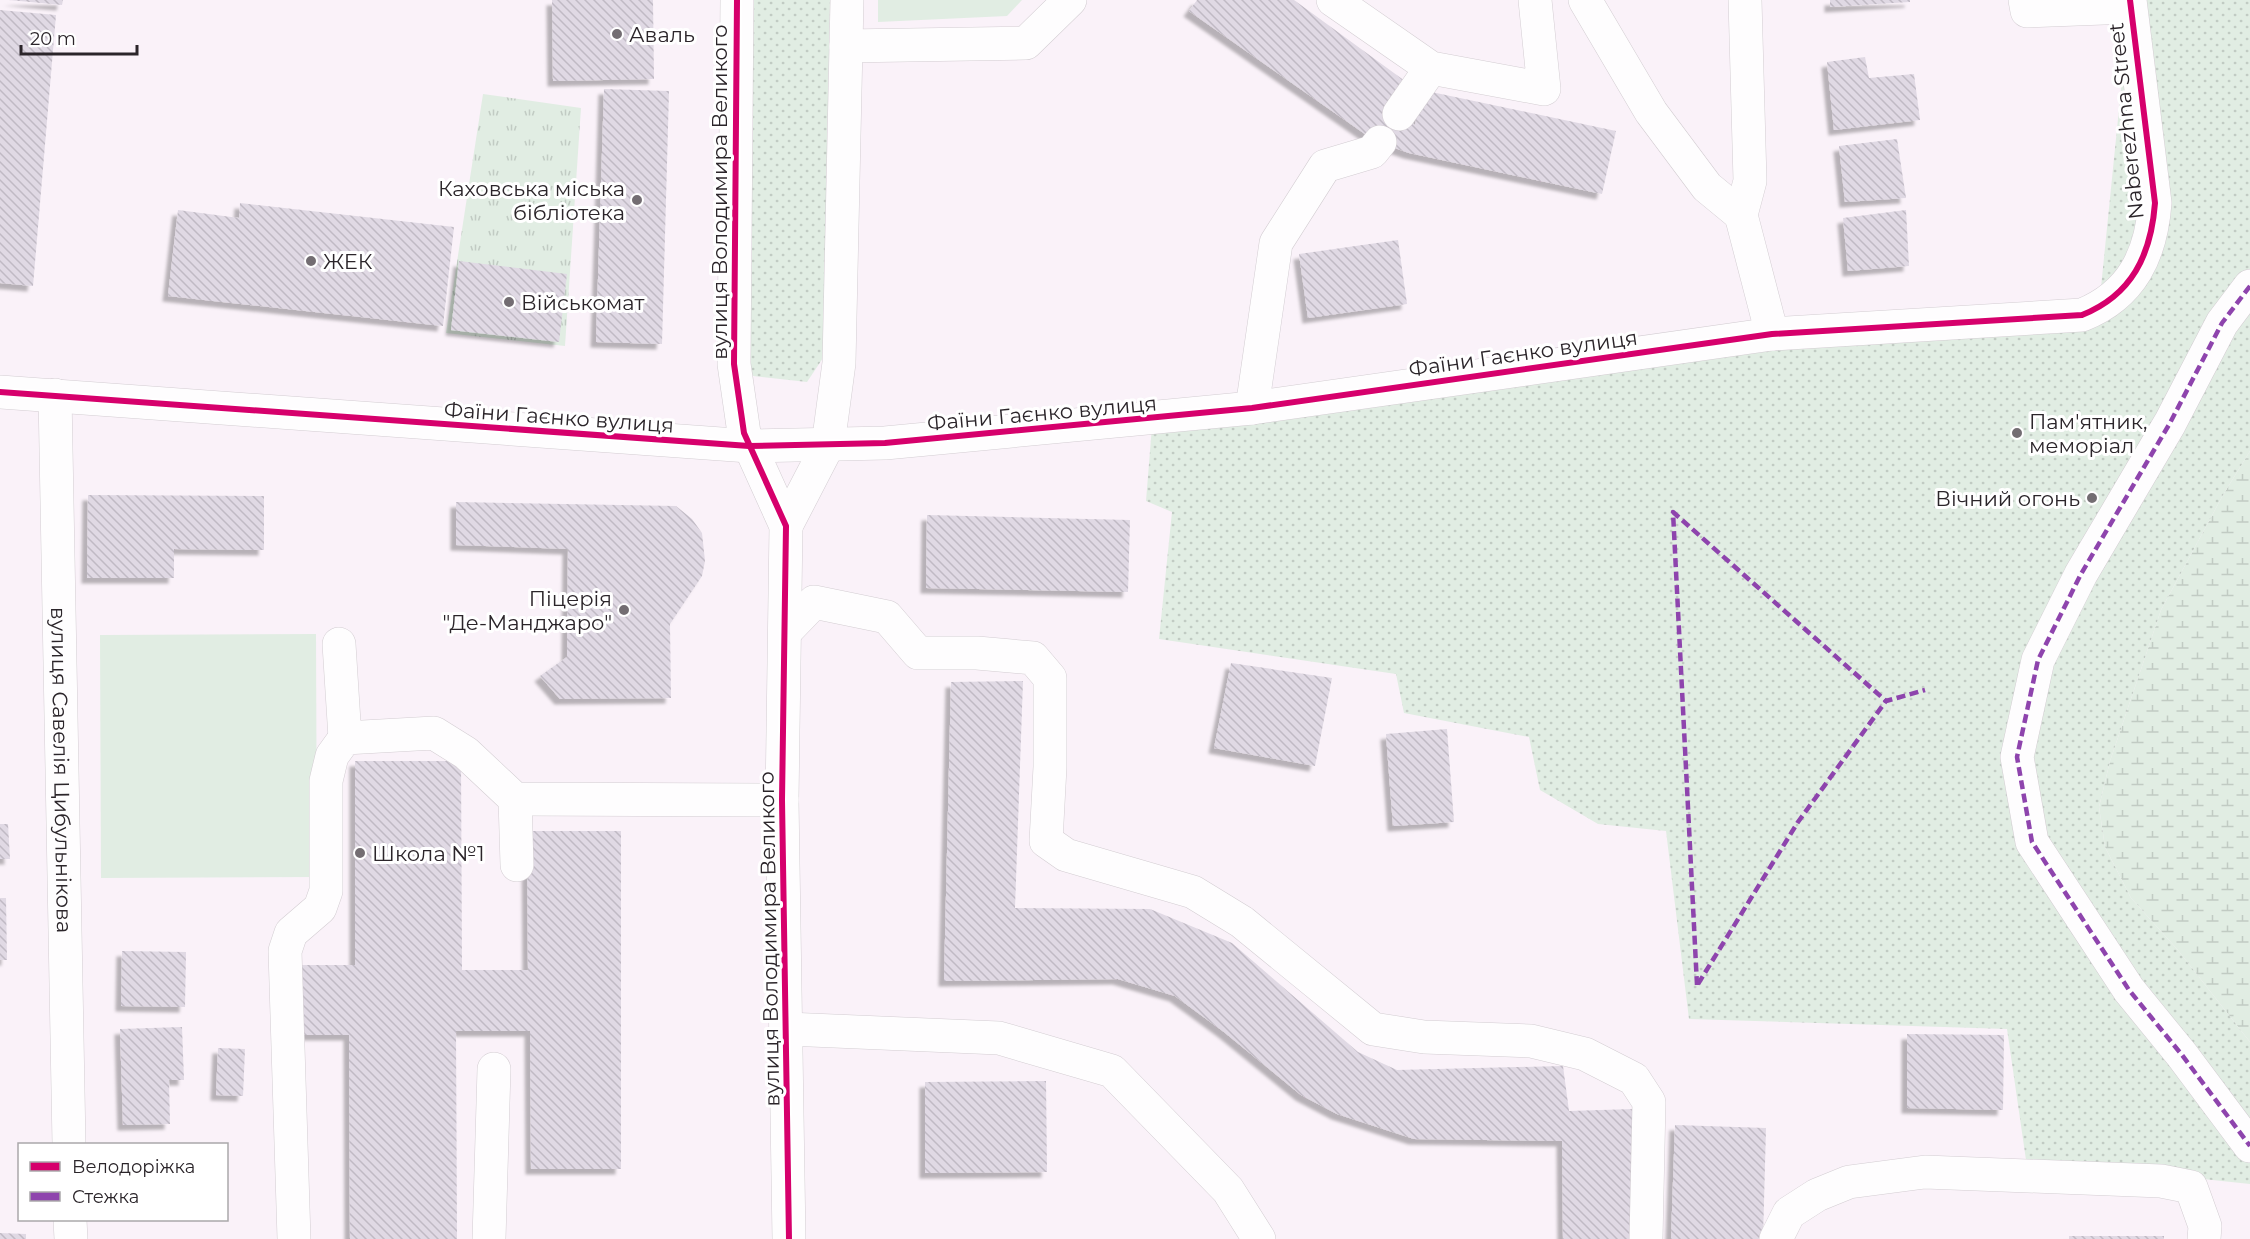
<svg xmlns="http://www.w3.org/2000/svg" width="2250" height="1239" viewBox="0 0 2250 1239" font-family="Montserrat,sans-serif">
  <defs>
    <pattern id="grass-tufts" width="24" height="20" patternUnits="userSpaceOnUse" patternTransform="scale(1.5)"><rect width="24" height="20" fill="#e1ede3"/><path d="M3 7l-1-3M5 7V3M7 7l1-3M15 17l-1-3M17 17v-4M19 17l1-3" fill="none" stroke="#c1cbc3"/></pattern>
    <pattern id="wetland-marsh" width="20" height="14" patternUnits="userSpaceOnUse" patternTransform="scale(1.5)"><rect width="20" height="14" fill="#e1ede3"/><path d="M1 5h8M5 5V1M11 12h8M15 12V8" fill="none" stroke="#c1cbc3"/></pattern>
    <pattern id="park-dots" width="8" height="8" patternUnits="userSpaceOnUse" patternTransform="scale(1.5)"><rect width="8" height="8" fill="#e1ede3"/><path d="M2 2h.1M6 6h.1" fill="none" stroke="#c1cbc3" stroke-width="1.8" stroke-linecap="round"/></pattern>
    <pattern id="building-back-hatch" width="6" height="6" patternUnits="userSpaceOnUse" patternTransform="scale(1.5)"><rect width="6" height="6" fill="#e0d9e4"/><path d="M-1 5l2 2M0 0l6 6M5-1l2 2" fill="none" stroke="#c0bac4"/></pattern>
    <filter id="shadow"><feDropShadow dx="-5.5" dy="5.5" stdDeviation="1.5" flood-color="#0004"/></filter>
  </defs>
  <rect width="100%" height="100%" fill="#faf2f9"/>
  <path fill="url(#grass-tufts)" d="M483,94L581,108L565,346L446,333Z"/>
  <path fill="url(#wetland-marsh)" d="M2250,451V1042L2177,949L2131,898L2105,847L2099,807L2110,761L2161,610L2223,495Z"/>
  <g fill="url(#park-dots)">
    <path d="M749,0H830L823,358L807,382L753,376L740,357Z"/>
    <path d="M2130,0H2250V451L2223,495L2161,610L2110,761L2099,807L2105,847L2131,898L2177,949L2250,1042V1184L2026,1160L2007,1029L1689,1019L1666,831L1598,824L1540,790L1529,737L1404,713L1396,674L1159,639L1172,512L1146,501L1152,426L1795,341L2097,327Z"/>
  </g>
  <g fill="#e1ede3">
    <path d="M878,0H1022L1007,16L878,22Z"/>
    <path d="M316,634L317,877L101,878L100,635Z"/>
  </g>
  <g fill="url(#building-back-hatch)" filter="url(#shadow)">
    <path d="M9,0H63L62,5Z"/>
    <path d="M552,0H653L654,79L553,81Z"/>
    <path d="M1197,0H1294L1409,84L1394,110L1415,125L1422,90L1616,131L1602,194L1409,153L1375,141L1189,11Z"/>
    <path d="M1830,0H1910V2L1830,7Z"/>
    <path d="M0,10L56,15L33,286L0,283Z"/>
    <path d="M1865,57L1869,78L1914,74L1920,120L1834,130L1827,62Z"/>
    <path d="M604,89L669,91L662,344L596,342Z"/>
    <path d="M1897,139L1906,198L1845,202L1839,146Z"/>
    <path d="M240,203L454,227L443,326L168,296L178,210L239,218Z"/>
    <path d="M1906,210L1909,266L1848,271L1843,218Z"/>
    <path d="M1398,240L1407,304L1308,318L1299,254Z"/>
    <path d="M459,261L567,274L559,342L451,330Z"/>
    <path d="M88,495L264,496V550L174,549V578H87Z"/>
    <path d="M456,502L676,506L692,519L702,533L705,561L702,576L670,624L671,698L560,699L540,676L567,657L568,549L456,545Z"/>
    <path d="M927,515L1130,520L1128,592L926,588Z"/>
    <path d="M1231,663L1332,678L1315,766L1214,748Z"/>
    <path d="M1023,681L1015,908L1150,909L1232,943L1358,1052L1397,1070L1563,1066L1569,1111L1633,1109L1631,1239H1563L1562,1141L1414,1139L1337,1114L1301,1095L1224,1032L1175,996L1118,979L944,981L951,682Z"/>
    <path d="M1447,729L1454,822L1393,826L1386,734Z"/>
    <path d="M355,761H461L462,970H528L527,831H621V1169H531L530,1031H456L457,1239H350L349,1035H299V965H355Z"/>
    <path d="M0,824H8L10,859H0Z"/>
    <path d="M0,898H6L7,960H0Z"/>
    <path d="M122,951L186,952L185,1007L121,1006Z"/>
    <path d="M182,1027L184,1080H169L170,1124L123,1125L120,1029Z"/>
    <path d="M1907,1034L2004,1035L2003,1110L1907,1108Z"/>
    <path d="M218,1048L245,1049L243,1096L216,1095Z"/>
    <path d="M1046,1081L1047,1172L925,1173V1082Z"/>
    <path d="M1675,1125L1766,1128L1763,1239H1671Z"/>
    <path d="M0,1233L26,1234V1239H0Z"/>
    <rect x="2069" y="1236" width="95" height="3"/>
  </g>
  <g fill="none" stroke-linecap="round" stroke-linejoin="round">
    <defs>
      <g id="minor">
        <path d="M737,0L734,364L744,433L786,526L782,800L789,1239"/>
        <path d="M1333,0L1431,68L1544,89L1535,0"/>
        <path d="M1585,0L1651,112L1707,187L1741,215"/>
        <path d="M1745,0L1750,181L1741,215L1772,334"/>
        <path d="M2025,0L2027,11L2130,7"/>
        <path d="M846,46L1026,43L1070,0"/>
        <path d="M1399,114L1431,68"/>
        <path d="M2250,286L2222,323L2170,423L2081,574L2038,660L2017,757L2032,842L2129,990L2182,1055L2250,1146"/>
        <path d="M0,392L749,446L885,443L1252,408L1772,334L2082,315C2132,295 2151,255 2155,203L2130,0"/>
        <path id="s1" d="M55,395L69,1144"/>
        <path d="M1252,408L1276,243L1325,166L1372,152L1380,142"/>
        <path d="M786,526L828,445L839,363L847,0"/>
        <path d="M785,632L814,602L887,617L918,653H977L1033,658L1050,678V767L1046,841L1066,855L1193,892L1242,922L1373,1029L1424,1037L1531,1041L1585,1054L1634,1079L1649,1102L1646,1239"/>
        <path d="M339,644L345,738"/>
        <path d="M515,799L517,865"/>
        <path d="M787,1029L999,1038L1112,1071L1228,1190L1259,1239"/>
        <path d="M70,1220L71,1239"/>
        <path d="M294,1239L285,951L291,933L320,908L326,891V781L332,756L345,738L434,733L466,753L515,799L782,800"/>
        <path d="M489,1239L494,1069"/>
        <path d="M1776,1239L1789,1213L1817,1195L1849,1182L1925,1172L2161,1181L2191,1187L2205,1226L2204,1239"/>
      </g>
    </defs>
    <use href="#minor" stroke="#d3cdd2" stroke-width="34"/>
    <use href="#minor" stroke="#fefdfe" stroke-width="33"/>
    <g stroke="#8e44ad" stroke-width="4.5" stroke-dasharray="9 4.5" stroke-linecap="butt">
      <path d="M2250,286L2222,323L2170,423L2081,574L2038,660L2017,757L2032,842L2129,990L2182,1055L2250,1146"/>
      <path d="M1698,984L1798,822L1886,701L1925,690"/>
      <path d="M1697,985L1673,512L1886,701"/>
    </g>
    <defs>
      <g id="cycleway">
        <path d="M737,0L734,364L744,433L786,526L782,800L789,1239"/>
        <path d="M0,392L749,446L885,443L1252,408L1772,334L2082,315C2132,295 2151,255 2155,203L2130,0"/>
      </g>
    </defs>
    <use href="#cycleway" stroke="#fff" stroke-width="10"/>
    <use href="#cycleway" stroke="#d6006c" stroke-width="6"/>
  </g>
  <g fill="#736d72" stroke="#fff" stroke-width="2">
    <circle cx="617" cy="34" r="6"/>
    <circle cx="637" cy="200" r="6"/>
    <circle cx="311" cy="261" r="6"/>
    <circle cx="509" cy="302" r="6"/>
    <circle cx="2017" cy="433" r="6"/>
    <circle cx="2092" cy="498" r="6"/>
    <circle cx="624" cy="610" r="6"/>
    <circle cx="360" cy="853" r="6"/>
  </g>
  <g text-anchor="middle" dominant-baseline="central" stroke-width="6" stroke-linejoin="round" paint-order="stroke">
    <g font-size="21" fill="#2b252a" stroke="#fff" text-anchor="start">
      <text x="629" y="34">Аваль</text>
      <text x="625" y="188" text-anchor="end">Каховська міська<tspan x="625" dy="24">бібліотека</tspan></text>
      <text x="323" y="261">ЖЕК</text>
      <text x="521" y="302">Військомат</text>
      <text x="2029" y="421">Пам'ятник,<tspan x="2029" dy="24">меморіал</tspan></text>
      <text x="2080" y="498" text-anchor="end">Вічний огонь</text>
      <text x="612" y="598" text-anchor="end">Піцерія<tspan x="612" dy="24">"Де-Манджаро"</tspan></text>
      <text x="372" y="853">Школа №1</text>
    </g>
    <g font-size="21" fill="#2b252a" stroke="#fff">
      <text transform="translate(2126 121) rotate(-96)">Naberezhna Street</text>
      <text transform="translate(719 192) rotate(-90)">вулиця Володимира Великого</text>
      <text transform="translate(1523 353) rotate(-8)">Фаїни Гаєнко вулиця</text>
      <text transform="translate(1042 413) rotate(-5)">Фаїни Гаєнко вулиця</text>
      <text transform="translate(559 417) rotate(4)">Фаїни Гаєнко вулиця</text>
      <text stroke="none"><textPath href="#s1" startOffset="375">вулиця Савелія Цибульнікова</textPath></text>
      <text transform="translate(769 939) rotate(-91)">вулиця Володимира Великого</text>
    </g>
  </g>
  <rect x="18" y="1143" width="210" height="78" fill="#ffffff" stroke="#aaa8aa" stroke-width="1.5"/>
  <rect x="30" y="1162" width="30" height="9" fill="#d6006c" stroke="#aaa8aa" stroke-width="1.5"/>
  <text x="72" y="1173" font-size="18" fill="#2b252a">Велодоріжка</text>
  <rect x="30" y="1192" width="30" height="9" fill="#8e44ad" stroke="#aaa8aa" stroke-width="1.5"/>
  <text x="72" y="1203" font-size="18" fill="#2b252a">Стежка</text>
  <path d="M21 45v9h116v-9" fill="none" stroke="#2b252a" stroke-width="3"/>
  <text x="30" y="45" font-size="18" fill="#2b252a" stroke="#ffffff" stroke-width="4.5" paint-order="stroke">20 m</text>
</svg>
